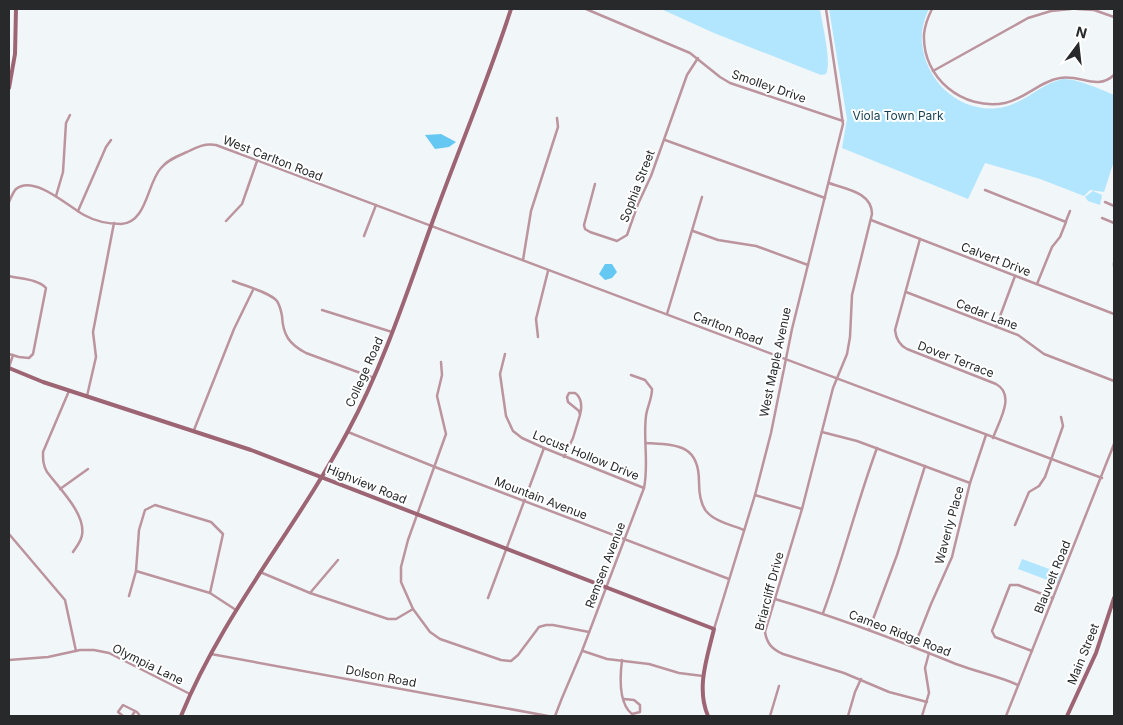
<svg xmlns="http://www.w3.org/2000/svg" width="1123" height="725" viewBox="0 0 1123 725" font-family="Inter,sans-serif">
  <rect width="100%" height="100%" fill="#f1f6f9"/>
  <g fill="#b2e6fe">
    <path d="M661,9H820C822,24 832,62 826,74L821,75L714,33Z"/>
    <path d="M829,9H929C924,19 921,31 922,42C925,83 963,116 1004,107C1026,102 1042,83 1063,79C1075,78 1103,90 1114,95V161L1104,192L1090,190L1084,196L1040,179L985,163L968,199L842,148L847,119Z"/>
    <path d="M1093,191L1102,195L1100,205L1088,201L1085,197Z"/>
    <path d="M1022,559L1063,574L1058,584L1018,569Z"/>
  </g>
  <g fill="#64c8f2">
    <path d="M441,134L456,142L449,147L435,149L425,135Z"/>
    <path d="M605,264H612L617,272L612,278L605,280L599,274Z"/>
  </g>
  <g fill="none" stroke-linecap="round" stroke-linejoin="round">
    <g stroke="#bc949e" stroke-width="2.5">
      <path d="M586,9L690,53L720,77L730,83L843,121"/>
      <path d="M932,9C928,17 925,25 924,34C922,78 963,111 1005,103C1025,99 1040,81 1060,78C1080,74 1097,91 1114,75"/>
      <path d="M1077,9L1094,10L1114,17"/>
      <path d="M933,71L1028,18L1051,11L1071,9"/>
      <path d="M665,140L825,198"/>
      <path d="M829,183C845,189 872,192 872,214L852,295L850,337L847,354L833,388L802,509L765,632C767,644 772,649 783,654L844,673L889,692L927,702"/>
      <path d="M595,184L584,225L585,229L590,232L617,241L627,235L638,204L651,176L687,75L698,58"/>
      <path d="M985,190L1066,222L1060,237L1052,247L1037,284"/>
      <path d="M56,196L63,172L66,123L70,115"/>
      <path d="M9,202C11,198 13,192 16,189C34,174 69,207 84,215C95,221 109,224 121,224C147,223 147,183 161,168C167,160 178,156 187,152C197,147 205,143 216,145L1102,478"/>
      <path d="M1105,202L1114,206"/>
      <path d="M78,211L106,147L111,140"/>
      <path d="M1102,218L1114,223"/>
      <path d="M871,220L1114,314"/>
      <path d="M226,221L242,204L257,161"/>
      <path d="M1066,221L1070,211"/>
      <path d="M693,231L718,240L756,246L808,265"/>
      <path d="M364,236L376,205"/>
      <path d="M920,239L895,330C896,339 899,345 907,349L996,384C1016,395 999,421 993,438"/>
      <path d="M523,260L531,211L558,127L557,118"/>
      <path d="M1114,263V266"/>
      <path d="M9,276C20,279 38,279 46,288L33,354L29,358L19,357L9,354"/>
      <path d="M233,281C245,286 269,292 277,301C280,306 281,310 282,316C283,335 289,344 306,353L374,378"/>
      <path d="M906,292L1018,335L1044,354L1114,381"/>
      <path d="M322,310L392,332"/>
      <path d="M667,314L702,197"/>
      <path d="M996,327L1015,276"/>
      <path d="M538,337L536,319L548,271"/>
      <path d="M505,354L500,374L506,416L513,431L522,438L544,448L644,488"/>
      <path d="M441,362L442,375L437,396L446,434L408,540L401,567V582L413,609L430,632L440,639L501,660L511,661L518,655L539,627L546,625H553L589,632"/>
      <path d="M9,367L13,355"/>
      <path d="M69,391L43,452C43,460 43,465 47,472C59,488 86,514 82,535C81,542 76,547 73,552"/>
      <path d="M87,396L96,357L93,332L114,223"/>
      <path d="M194,430L234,329L253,290"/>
      <path d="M348,432L435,467L729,579"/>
      <path d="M822,432L857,441L970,483"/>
      <path d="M646,443C677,445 699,444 699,482C699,492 700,503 706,511C715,522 732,525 744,530"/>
      <path d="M564,457L573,438L580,415L579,411L568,402L567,397L569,393H575C582,398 582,407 580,415"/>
      <path d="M60,489L88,469"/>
      <path d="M755,495L802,509"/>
      <path d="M1015,525L1029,492L1039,486L1045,477L1063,426L1061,417"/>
      <path d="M9,534L65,600L76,651"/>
      <path d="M136,571L210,593L236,610"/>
      <path d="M260,572L310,593L388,619H396L413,609"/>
      <path d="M310,593L338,560"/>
      <path d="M129,596L136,571L139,530L145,510L155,505L211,522L223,534L210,593"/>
      <path d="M488,598L544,448"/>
      <path d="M775,599C837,617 897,640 956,664C977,672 998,676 1018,685"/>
      <path d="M823,613C843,559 857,502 877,448"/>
      <path d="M714,629L755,495L771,433L792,329L843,124L826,9"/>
      <path d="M869,630L897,555L925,466"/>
      <path d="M914,647L931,604L952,557L970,483L986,435"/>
      <path d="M583,651L607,659L649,664L679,673L703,676"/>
      <path d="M1032,651L995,637L992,631L1010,585H1018L1053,598"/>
      <path d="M211,654L548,716"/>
      <path d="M9,660L48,657L80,650H94L109,653L190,694"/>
      <path d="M622,660C620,676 618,703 632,714L640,712V705L634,700L624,699"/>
      <path d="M123,716L118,712L123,705L137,712L140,716"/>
      <path d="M132,716L135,711"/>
      <path d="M555,716L562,698L582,651L644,488C649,464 643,440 646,416C647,407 652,399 652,389L645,380L631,375"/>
      <path d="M770,716L779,686"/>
      <path d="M848,716L855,692L861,679"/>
      <path d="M922,716L929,693L925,668L929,653"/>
      <path d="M1006,716L1114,444"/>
    </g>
    <g stroke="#9d6574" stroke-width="4">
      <path d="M9,88L15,54L16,9"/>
      <path d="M9,368L43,382L251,450L714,629C707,658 696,688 708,716"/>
      <path d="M181,716C223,613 296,529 348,431C385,362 409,286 436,212C461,144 489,77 511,9"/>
      <path d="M1067,716L1096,653L1114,598"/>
    </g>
  </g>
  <g text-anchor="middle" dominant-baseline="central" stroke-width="4" stroke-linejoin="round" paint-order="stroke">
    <g font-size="12" fill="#27292a" stroke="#fff">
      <text transform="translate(769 86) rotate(19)">Smolley Drive</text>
      <text transform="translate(273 158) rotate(21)">West Carlton Road</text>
      <text transform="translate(637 186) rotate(-69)">Sophia Street</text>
      <text transform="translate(996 259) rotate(21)">Calvert Drive</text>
      <text transform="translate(987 314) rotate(21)">Cedar Lane</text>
      <text transform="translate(728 328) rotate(21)">Carlton Road</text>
      <text transform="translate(956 359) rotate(21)">Dover Terrace</text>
      <text transform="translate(775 362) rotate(-78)">West Maple Avenue</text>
      <text transform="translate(364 372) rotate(-66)">College Road</text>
      <text transform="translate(586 455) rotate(22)">Locust Hollow Drive</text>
      <text transform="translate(367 484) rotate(22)">Highview Road</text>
      <text transform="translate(541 498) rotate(21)">Mountain Avenue</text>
      <text transform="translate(949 525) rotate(-75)">Waverly Place</text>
      <text transform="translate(605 565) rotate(-69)">Remsen Avenue</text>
      <text transform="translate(1052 577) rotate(-68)">Blauvelt Road</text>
      <text transform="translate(769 591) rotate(-75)">Briarcliff Drive</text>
      <text transform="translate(900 633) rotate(21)">Cameo Ridge Road</text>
      <text transform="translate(1083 654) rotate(-68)">Main Street</text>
      <text transform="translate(148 664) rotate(26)">Olympia Lane</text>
      <text transform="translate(381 676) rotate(11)">Dolson Road</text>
    </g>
    <g font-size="12" fill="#133f51" stroke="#fff">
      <text x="898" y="115">Viola Town Park</text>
    </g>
  </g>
  <rect width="1123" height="725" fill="none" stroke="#27292a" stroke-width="20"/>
  <g transform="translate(1078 45) rotate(15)" stroke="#ffffff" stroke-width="4" paint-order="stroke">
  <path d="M0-4L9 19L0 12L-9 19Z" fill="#27292a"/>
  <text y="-8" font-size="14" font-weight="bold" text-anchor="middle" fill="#27292a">N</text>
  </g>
</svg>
